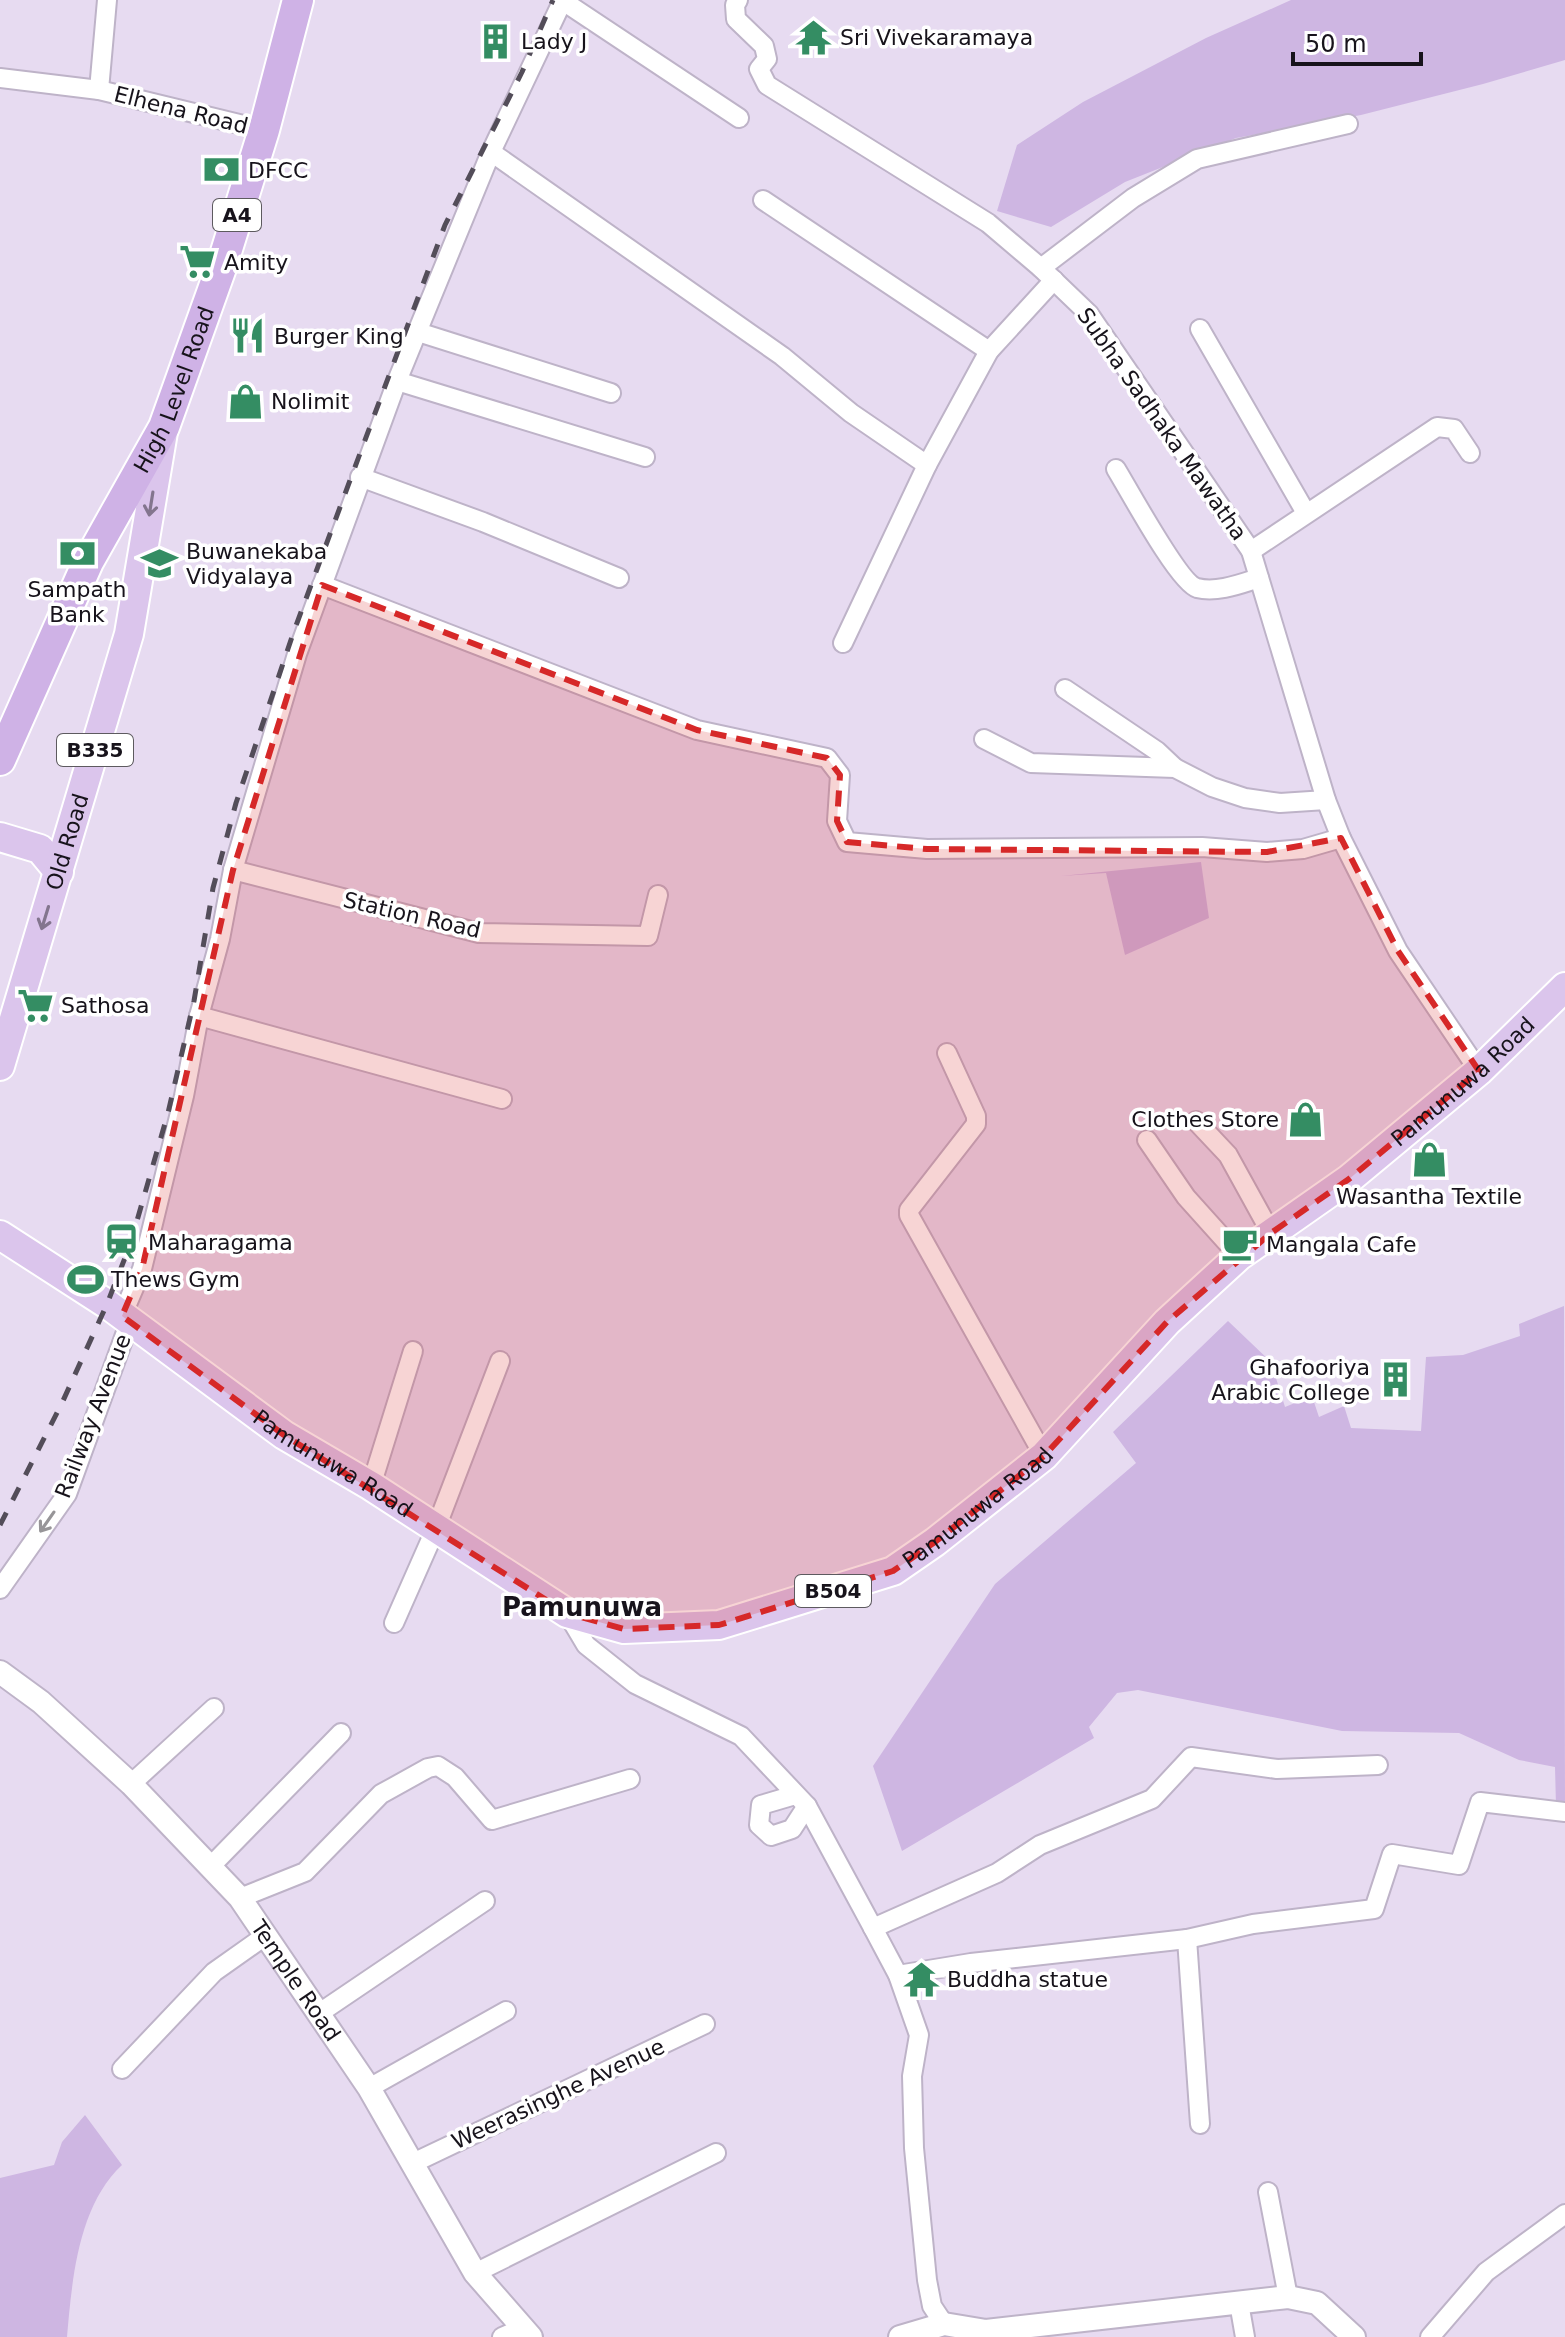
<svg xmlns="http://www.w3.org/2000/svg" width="1565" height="2337" viewBox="0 0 1565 2337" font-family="'DejaVu Sans',sans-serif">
  <rect width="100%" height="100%" fill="#e7dbf1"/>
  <g fill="#ceb6e2">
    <path d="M1291,0H1565V60L1483,84L1361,115L1236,138L1125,182L1051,227L997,211L1017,145L1083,102L1206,38Z"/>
    <path d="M1201,862L1209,918L1125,955L1106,873L1061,876Z"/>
    <path d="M1564,1306L1565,1806H1556L1555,1767L1519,1760L1459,1733L1342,1731L1138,1690L1117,1693L1089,1727L1094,1738L902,1851L873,1766L995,1584L1136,1463L1113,1432L1228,1321L1271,1362L1285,1407L1312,1396L1319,1417L1344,1406L1351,1428L1421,1431L1426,1357L1463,1355L1520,1336L1519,1324Z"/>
    <path d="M85,2115L122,2165C78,2206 72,2280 67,2337H0V2178L54,2165L62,2142Z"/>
  </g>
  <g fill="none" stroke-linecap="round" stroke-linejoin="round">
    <defs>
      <g id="minor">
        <path d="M738,0L735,5L736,19L764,46L767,59L759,69L767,85L988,223L1041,268L1089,314L1251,551L1326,800L1341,838L1398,951L1479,1071"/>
        <path d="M563,1L739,118"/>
        <path d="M0,78L99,90L264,130"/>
        <path d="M99,90L107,0"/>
        <path d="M491,152L782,356L851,413L927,465"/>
        <path d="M763,200L989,351"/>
        <path d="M1041,268L1133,198L1197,159L1348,124"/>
        <path d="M1200,329L1306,513"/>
        <path d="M418,332L611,393"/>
        <path d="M397,381L645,457"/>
        <path d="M1116,469C1129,490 1179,583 1197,588C1217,593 1240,584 1259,578"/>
        <path d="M360,477L483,522L619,578"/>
        <path d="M1251,551L1437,427L1454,429L1470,453"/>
        <path d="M322,585L697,730L827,758L840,775L837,821L847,842L927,849L1202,847L1267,852L1303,849L1341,838"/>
        <path d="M843,643L927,465L989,351L1054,280"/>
        <path d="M1065,689L1157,751L1175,768"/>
        <path d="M984,739L1031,763L1175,768L1212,787L1245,798L1280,803L1326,800"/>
        <path d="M233,870L479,933L648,936L658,895"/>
        <path d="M199,1016L502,1099"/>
        <path d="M947,1053L976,1116V1124L909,1210V1215L1044,1456"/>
        <path d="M1196,1121L1228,1155L1271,1233"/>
        <path d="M1147,1140L1186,1197L1239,1256"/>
        <path d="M122,1316L142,1269L184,1096L199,1016L220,939L233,870L297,654L397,381L491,152L563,0"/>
        <path d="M371,1486L413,1351"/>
        <path d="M0,1589L67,1494L130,1321"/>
        <path d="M567,1613L586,1645L635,1684L741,1736L807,1806L873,1928L898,1975L919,2035L912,2076L914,2148L927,2280L932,2306L944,2324"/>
        <path d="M394,1623L436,1528L500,1361"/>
        <path d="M131,1784L214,1708"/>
        <path d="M795,1795L761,1805L759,1825L771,1836L792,1829L807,1806"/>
        <path d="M210,1867L341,1733"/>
        <path d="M240,1898L305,1872L381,1794L428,1768L438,1766L455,1777L492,1820L630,1779"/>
        <path d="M873,1928L997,1873L1040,1845L1152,1799L1191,1757L1277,1769L1378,1765"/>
        <path d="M1187,1939L1200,2124"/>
        <path d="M898,1975L971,1963L1187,1939L1253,1924L1374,1909L1392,1854L1459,1865L1480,1802L1565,1812"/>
        <path d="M318,2014L485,1901"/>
        <path d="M122,2069L214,1972L265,1936"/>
        <path d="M369,2088L506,2011"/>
        <path d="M411,2164L705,2024"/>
        <path d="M1268,2192L1288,2297"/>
        <path d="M475,2273L716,2153"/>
        <path d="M1239,2303L1245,2337"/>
        <path d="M502,2337L523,2328"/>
        <path d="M1430,2337L1486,2272L1565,2214"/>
      </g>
      <g id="tertiary">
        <path id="s1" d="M0,1672L41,1702L131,1784L240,1898L369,2088L475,2273L531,2337"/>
        <path d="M900,2337L944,2324L986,2331L1288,2297L1317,2303L1354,2337"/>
      </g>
      <g id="primary">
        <path d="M0,837L40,849L59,872"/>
        <path id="s2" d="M0,1066L129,634L163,432"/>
        <path id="s3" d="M0,1235L107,1304L284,1435L371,1486L567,1613L624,1629L719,1625L893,1571L935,1542L1044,1456L1167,1322L1239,1256L1349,1179L1479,1071L1565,987"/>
      </g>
      <g id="trunk">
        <path id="s4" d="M0,760L88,562L164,427L222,265L264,130L298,0"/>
      </g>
    </defs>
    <use href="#minor" stroke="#beb3c8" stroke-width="22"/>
    <use href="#tertiary" stroke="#beb3c8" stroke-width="26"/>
    <use href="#primary" stroke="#fff" stroke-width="32"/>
    <use href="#trunk" stroke="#fff" stroke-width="34"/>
    <use href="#minor" stroke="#fff" stroke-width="18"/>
    <use href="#tertiary" stroke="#fff" stroke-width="22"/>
    <use href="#primary" stroke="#dbc5ec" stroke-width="28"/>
    <use href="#trunk" stroke="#cfb2e6" stroke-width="30"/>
    <path stroke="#534d59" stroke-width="5" stroke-dasharray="14 14" stroke-linecap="butt" d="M0,1525L62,1403L107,1304L130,1245L168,1113L194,1001L213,888L236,803L294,631L445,225L522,72L553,0"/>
  </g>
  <defs><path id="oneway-shaft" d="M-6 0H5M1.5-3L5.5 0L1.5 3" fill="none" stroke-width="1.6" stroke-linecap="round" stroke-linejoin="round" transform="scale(2)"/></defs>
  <g stroke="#83758e">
    <use href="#oneway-shaft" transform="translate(151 504) rotate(99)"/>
    <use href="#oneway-shaft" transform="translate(45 918) rotate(107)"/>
  </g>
  <use stroke="#979598" href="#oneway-shaft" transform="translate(47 1522) rotate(125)"/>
  <path fill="#d62828" fill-opacity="0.2" stroke="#d62828" stroke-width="6" stroke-dasharray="16 10" stroke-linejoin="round" d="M322,585L697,730L827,758L840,775L837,821L847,842L927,849L1267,852L1341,838L1398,951L1479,1071L1349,1179L1271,1233L1167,1322L1044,1456L935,1542L893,1571L719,1625L624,1629L567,1613L284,1435L122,1316L142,1269L233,870Z"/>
  <defs>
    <symbol id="temple-bare" viewBox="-9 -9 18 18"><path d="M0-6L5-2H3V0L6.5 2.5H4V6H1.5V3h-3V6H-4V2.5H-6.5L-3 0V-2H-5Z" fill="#348d63" stroke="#fff" stroke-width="2.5" paint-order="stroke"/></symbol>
    <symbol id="building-bare" viewBox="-9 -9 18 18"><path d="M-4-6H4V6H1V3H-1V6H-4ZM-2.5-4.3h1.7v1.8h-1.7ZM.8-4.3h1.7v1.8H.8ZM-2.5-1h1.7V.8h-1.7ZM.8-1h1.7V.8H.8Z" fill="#348d63" stroke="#fff" stroke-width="2.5" paint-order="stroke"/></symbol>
    <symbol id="bank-bare" viewBox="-9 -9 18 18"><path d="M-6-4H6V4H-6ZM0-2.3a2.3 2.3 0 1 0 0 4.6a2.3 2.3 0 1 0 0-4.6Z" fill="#348d63" stroke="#fff" stroke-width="2.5" paint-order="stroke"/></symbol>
    <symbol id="supermarket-bare" viewBox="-9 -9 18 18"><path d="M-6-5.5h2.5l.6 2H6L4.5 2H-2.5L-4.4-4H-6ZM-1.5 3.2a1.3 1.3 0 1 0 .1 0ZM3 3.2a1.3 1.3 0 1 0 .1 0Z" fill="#348d63" stroke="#fff" stroke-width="2.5" paint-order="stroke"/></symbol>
    <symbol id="restaurant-bare" viewBox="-9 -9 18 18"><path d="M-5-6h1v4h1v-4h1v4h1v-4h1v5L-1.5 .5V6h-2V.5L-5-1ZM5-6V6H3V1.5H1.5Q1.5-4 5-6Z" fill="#348d63" stroke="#fff" stroke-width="2.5" paint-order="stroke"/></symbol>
    <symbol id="shop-bare" viewBox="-9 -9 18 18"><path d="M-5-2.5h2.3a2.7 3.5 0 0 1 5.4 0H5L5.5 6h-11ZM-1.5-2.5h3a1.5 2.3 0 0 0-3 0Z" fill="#348d63" stroke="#fff" stroke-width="2.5" paint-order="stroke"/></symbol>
    <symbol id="school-bare" viewBox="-9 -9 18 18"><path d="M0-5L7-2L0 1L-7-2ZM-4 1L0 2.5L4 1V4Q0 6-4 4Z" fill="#348d63" stroke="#fff" stroke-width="2.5" paint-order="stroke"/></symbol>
    <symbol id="station-bare" viewBox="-9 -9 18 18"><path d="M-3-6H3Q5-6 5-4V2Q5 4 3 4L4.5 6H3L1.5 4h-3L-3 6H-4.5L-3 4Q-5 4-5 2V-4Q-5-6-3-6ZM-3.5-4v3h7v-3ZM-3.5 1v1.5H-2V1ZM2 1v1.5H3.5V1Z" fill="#348d63" stroke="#fff" stroke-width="2.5" paint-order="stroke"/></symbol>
    <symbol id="cafe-bare" viewBox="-9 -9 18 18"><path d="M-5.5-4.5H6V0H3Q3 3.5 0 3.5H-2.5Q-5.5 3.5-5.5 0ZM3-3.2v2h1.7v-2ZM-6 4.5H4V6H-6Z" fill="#348d63" stroke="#fff" stroke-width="2.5" paint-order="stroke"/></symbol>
    <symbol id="stadium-bare" viewBox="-9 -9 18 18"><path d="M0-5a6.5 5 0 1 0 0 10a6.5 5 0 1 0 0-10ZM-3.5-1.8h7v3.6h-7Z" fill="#348d63" stroke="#fff" stroke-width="2.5" paint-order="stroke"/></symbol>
  </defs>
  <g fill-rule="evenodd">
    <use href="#temple-bare" x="788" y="12" width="51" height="51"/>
    <use href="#building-bare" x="470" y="16" width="51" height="51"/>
    <use href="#bank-bare" x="196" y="144" width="51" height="51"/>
    <use href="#supermarket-bare" x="172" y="236" width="51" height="51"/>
    <use href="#restaurant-bare" x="222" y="310" width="51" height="51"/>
    <use href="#shop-bare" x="220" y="376" width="51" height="51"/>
    <use href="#bank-bare" x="52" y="528" width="51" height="51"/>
    <use href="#school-bare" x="134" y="538" width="51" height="51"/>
    <use href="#supermarket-bare" x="10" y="980" width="51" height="51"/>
    <use href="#shop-bare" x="1280" y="1094" width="51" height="51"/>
    <use href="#shop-bare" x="1404" y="1134" width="51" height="51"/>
    <use href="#station-bare" x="96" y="1216" width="51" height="51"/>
    <use href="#cafe-bare" x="1214" y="1218" width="51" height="51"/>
    <use href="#stadium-bare" x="60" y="1254" width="51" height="51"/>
    <use href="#building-bare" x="1370" y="1354" width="51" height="51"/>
    <use href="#temple-bare" x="896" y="1954" width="51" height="51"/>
  </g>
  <g text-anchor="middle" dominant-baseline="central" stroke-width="7" stroke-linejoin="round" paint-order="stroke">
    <g fill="#fff" stroke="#5d5a5f" stroke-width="2">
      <rect x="213" y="199" width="48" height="32" rx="6"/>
      <rect x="57" y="734" width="76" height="32" rx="6"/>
      <rect x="795" y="1575" width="76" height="32" rx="6"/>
    </g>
    <g font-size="20" font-weight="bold" fill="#17131b">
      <text x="237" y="215">A4</text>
      <text x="95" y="750">B335</text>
      <text x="833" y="1591">B504</text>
    </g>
    <g font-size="22" fill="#17131b" stroke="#fff" text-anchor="start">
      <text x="840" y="37">Sri Vivekaramaya</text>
      <text x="521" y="41">Lady J</text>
      <text x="248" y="170">DFCC</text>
      <text x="224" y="262">Amity</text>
      <text x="274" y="336">Burger King</text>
      <text x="271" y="401">Nolimit</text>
      <text x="186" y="551">Buwanekaba<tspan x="186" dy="25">Vidyalaya</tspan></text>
      <text x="77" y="589" text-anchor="middle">Sampath<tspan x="77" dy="25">Bank</tspan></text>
      <text x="61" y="1005">Sathosa</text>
      <text x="1279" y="1119" text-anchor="end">Clothes Store</text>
      <text x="1429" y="1196" text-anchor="middle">Wasantha Textile</text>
      <text x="148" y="1242">Maharagama</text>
      <text x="1266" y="1244">Mangala Cafe</text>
      <text x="111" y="1279">Thews Gym</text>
      <text x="1370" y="1367" text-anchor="end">Ghafooriya<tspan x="1370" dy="25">Arabic College</tspan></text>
      <text x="947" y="1979">Buddha statue</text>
    </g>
    <g font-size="22" fill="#17131b" stroke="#fff">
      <text transform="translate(181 110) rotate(14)">Elhena Road</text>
      <text stroke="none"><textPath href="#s4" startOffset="410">High Level Road</textPath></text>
      <text transform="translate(1162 424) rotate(55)">Subha Sadhaka Mawatha</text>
      <text stroke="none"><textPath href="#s2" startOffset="234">Old Road</textPath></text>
      <text transform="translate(412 915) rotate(13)">Station Road</text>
      <text stroke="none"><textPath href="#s3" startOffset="1772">Pamunuwa Road</textPath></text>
      <text transform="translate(93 1416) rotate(-69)">Railway Avenue</text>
      <text stroke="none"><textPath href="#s3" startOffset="404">Pamunuwa Road</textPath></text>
      <text stroke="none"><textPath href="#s3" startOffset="1124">Pamunuwa Road</textPath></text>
      <text stroke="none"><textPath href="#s1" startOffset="430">Temple Road</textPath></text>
      <text transform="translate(558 2094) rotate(-25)">Weerasinghe Avenue</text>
    </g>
    <g font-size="26" font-weight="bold" fill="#17131b" stroke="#fff">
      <text x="582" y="1607">Pamunuwa</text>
    </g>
  </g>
  <path d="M1293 52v12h128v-12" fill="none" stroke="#17131b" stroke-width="4"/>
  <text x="1305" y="52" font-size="24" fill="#17131b" stroke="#ffffff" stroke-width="6" paint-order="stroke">50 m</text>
</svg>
